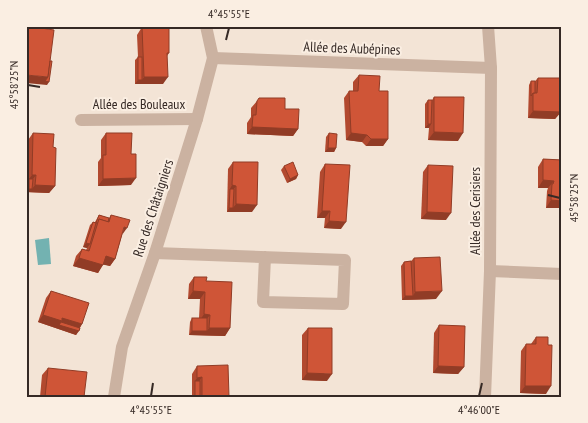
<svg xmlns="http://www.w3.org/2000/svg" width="588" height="423" viewBox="0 0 588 423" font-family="'PT Sans Narrow',sans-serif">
  <rect width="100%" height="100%" fill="#f3e4d6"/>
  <path fill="#73b2b1" d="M49,238L51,264L38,265L35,240Z"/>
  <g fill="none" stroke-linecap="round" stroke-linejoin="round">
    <g stroke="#cbb2a1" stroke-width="12">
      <path d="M213,58L491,68"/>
      <path d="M81,120L197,119"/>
      <path d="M155,253L345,260L343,304L263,302L265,257"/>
      <path d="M490,271L562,274"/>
      <path d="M114,397L122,347L155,253L197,119L213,58L206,26"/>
      <path d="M485,397L490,271L491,68L488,26"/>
    </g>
  </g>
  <g fill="#b2492f">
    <path d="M142,27L169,53L167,56L163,84H135V60L138,57L137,35Z"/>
    <path d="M359,75L379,91L388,139L383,146H366L362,142L346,140L344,98L349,91H353V82Z"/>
    <path d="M538,78L561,112L555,119L528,118L529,85L531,81H535Z"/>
    <path d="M434,97L458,141L428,140L429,128H425V104L428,100H432Z"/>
    <path d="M257,101L285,109L298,129L293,136L247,134V123L251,117V108Z"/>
    <path d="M33,133L53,147L55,186L49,193L26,192L28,140Z"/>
    <path d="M106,133L131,152V185L98,186V162L101,158V140Z"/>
    <path d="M329,133L336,148L334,152H325L326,137Z"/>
    <path d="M543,159L562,160V208H546L547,191L548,188H538V167Z"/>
    <path d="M233,162L252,212H227L228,169Z"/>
    <path d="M325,164L341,229L324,228L325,218H317L320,172Z"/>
    <path d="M428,165L446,220L421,219L423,172Z"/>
    <path d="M284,166L298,175L296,179L287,183L281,170Z"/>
    <path d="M99,215L109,218L111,215L122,235L115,259L110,266L103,264L98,273L73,266L76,256L82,249L86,250L87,248L83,247L90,225L93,222H95Z"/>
    <path d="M414,258L436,299L402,300L401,266L404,262L411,261Z"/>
    <path d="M194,277L206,281L230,328L225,336L189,335L190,322L192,318H199L200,299H188L189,284Z"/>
    <path d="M51,291L82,324L76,335L38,322L46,298Z"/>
    <path d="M439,325L464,367L458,374L433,373L434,333Z"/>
    <path d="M308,328L327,381L302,380V335Z"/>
    <path d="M536,337L548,345L546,394L520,393L521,351L526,344H531Z"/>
    <path d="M197,366L229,397H192V374Z"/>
    <path d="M48,368L84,397H40L42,375Z"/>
  </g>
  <g fill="#913c26">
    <path d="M26,75L48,77L49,82L47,85L26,83Z"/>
    <path d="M144,77H168L163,84H135L138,80H142Z"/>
    <path d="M533,111L561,112L555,119L528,118Z"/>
    <path d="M428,124H431L429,128H425Z"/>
    <path d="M252,127L298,129L293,136L247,134Z"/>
    <path d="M434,132L463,133L458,141L428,140Z"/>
    <path d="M351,133L367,135L362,142L346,140Z"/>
    <path d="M371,139H388L383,146H366Z"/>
    <path d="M328,148H336L334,152H325Z"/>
    <path d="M32,175H36L30,183L29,179Z"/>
    <path d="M298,175L296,179L287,183L290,179Z"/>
    <path d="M136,178L131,185L98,186L103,179Z"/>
    <path d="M543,180L554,181L548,188H538Z"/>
    <path d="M35,185L55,186L49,193L26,192L29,189H32Z"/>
    <path d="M232,185L236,186L231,193L230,189Z"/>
    <path d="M551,200L562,201V208H546Z"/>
    <path d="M236,204L257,205L252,212H227L229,208H233Z"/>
    <path d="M322,211H330L325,218H317Z"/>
    <path d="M427,212L451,213L446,220L421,219Z"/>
    <path d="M329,221L346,222L341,229L324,228Z"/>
    <path d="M124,227L127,228L122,235Z"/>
    <path d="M86,243L90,244L87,248L83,247Z"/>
    <path d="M106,256L115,259L110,266L100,264Z"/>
    <path d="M79,258L103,265L98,273L73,266Z"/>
    <path d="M193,291L205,292L200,299H188Z"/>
    <path d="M442,291L436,299L402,300L405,296H413L415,292Z"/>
    <path d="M204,314L210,315L204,322H199Z"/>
    <path d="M43,315L62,318L82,324L78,331H79L76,335L38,322Z"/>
    <path d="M209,328H230L225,336L189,335L192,331H207Z"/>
    <path d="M438,366L464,367L458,374L433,373Z"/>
    <path d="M307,373L332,374L327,381L302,380Z"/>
    <path d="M202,377L197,385L195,381L197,378Z"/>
    <path d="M525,386H551L546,394L520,393Z"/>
  </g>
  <g fill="#cf5537" stroke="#913c26">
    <path d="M28,26L54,30L48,77L26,75V40Z"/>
    <path d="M142,27H169V53H167L168,77H144Z"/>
    <rect x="138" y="57" width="4" height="23"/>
    <path d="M50,61H52L49,82L45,81L48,77Z"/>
    <path d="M359,75L380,76L379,91H388V139H371L367,135L351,133L349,91H358Z"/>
    <path d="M538,78H561V112L533,111V93H537Z"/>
    <path d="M531,81H535V93H533L531,96Z"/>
    <path d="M434,97H464L463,133L434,132Z"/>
    <path d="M259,98H285V109H299L298,129L252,127L253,115H256L257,101Z"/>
    <path d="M428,100H432L431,124H428Z"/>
    <path d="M33,133L54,134L53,147L56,148L55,186L35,185L36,175H32Z"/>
    <path d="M106,133H132L131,154H136V178L103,179V155H106Z"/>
    <path d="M329,133L337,134L336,148H328Z"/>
    <path d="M543,159L562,160V201L551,200L552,184H553L554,181L543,180Z"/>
    <path d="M233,162H258L257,205L236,204V186L232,185Z"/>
    <path d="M293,162L298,175L290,179L284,166Z"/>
    <path d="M325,164L350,165L346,222L329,221L330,211H322Z"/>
    <path d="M428,165L453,166L451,213L427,212Z"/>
    <path d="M29,179H33L32,189H29Z"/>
    <path d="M230,189H234L233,208H229Z"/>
    <path d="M99,215L109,218L108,222L99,219L98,223H96L90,244L86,243L93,222L96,223Z"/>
    <path d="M111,215L130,220L127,228L124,227L115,259L106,256L103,265L79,258L82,249L89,251L99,219L109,222Z"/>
    <path d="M440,257L442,291L415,292L414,258Z"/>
    <path d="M411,261L413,296H405L404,262Z"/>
    <path d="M194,277H207L206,281L232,282L230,328H209L210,315L204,314L205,292L193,291Z"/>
    <path d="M51,291L89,303L82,324L62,318V321L43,315Z"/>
    <rect x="192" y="318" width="15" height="13"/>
    <path d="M61,322L80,328L79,331L59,325Z"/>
    <path d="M439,325L465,326L464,367L438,366Z"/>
    <path d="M308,328H332V374L307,373Z"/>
    <path d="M536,337H548V345H552L551,386H525L526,344H536Z"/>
    <path d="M228,365L229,397H202V377L197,378V366Z"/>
    <path d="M48,368L87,372L84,397H45Z"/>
    <rect x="195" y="381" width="5" height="16"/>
  </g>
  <path fill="none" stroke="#352925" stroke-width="2" d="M226,40L229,28M28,85L40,87M548,195L560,198M151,396L153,383M479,396L482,383"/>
  <g text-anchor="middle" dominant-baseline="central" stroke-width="4" stroke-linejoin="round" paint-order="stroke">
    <g font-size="14" fill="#352925" stroke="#faeee2">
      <text transform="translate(352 48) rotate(2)">Allée des Aubépines</text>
      <text x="139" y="104">Allée des Bouleaux</text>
      <text transform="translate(153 208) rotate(-72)">Rue des Châtaigniers</text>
      <text transform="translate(475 211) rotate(-90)">Allée des Cerisiers</text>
    </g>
  </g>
  <rect width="588" height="423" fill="none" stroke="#faeee2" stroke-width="55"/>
  <rect x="28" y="28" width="532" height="368" fill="none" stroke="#352925" stroke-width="2"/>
  <g font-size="12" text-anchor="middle" fill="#352925">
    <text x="229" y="18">4°45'55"E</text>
    <text transform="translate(14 85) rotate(-90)" y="4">45°58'25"N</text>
    <text transform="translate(574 198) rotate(-90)" y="4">45°58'25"N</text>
    <text x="151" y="414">4°45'55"E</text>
    <text x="479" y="414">4°46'00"E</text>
  </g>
</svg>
